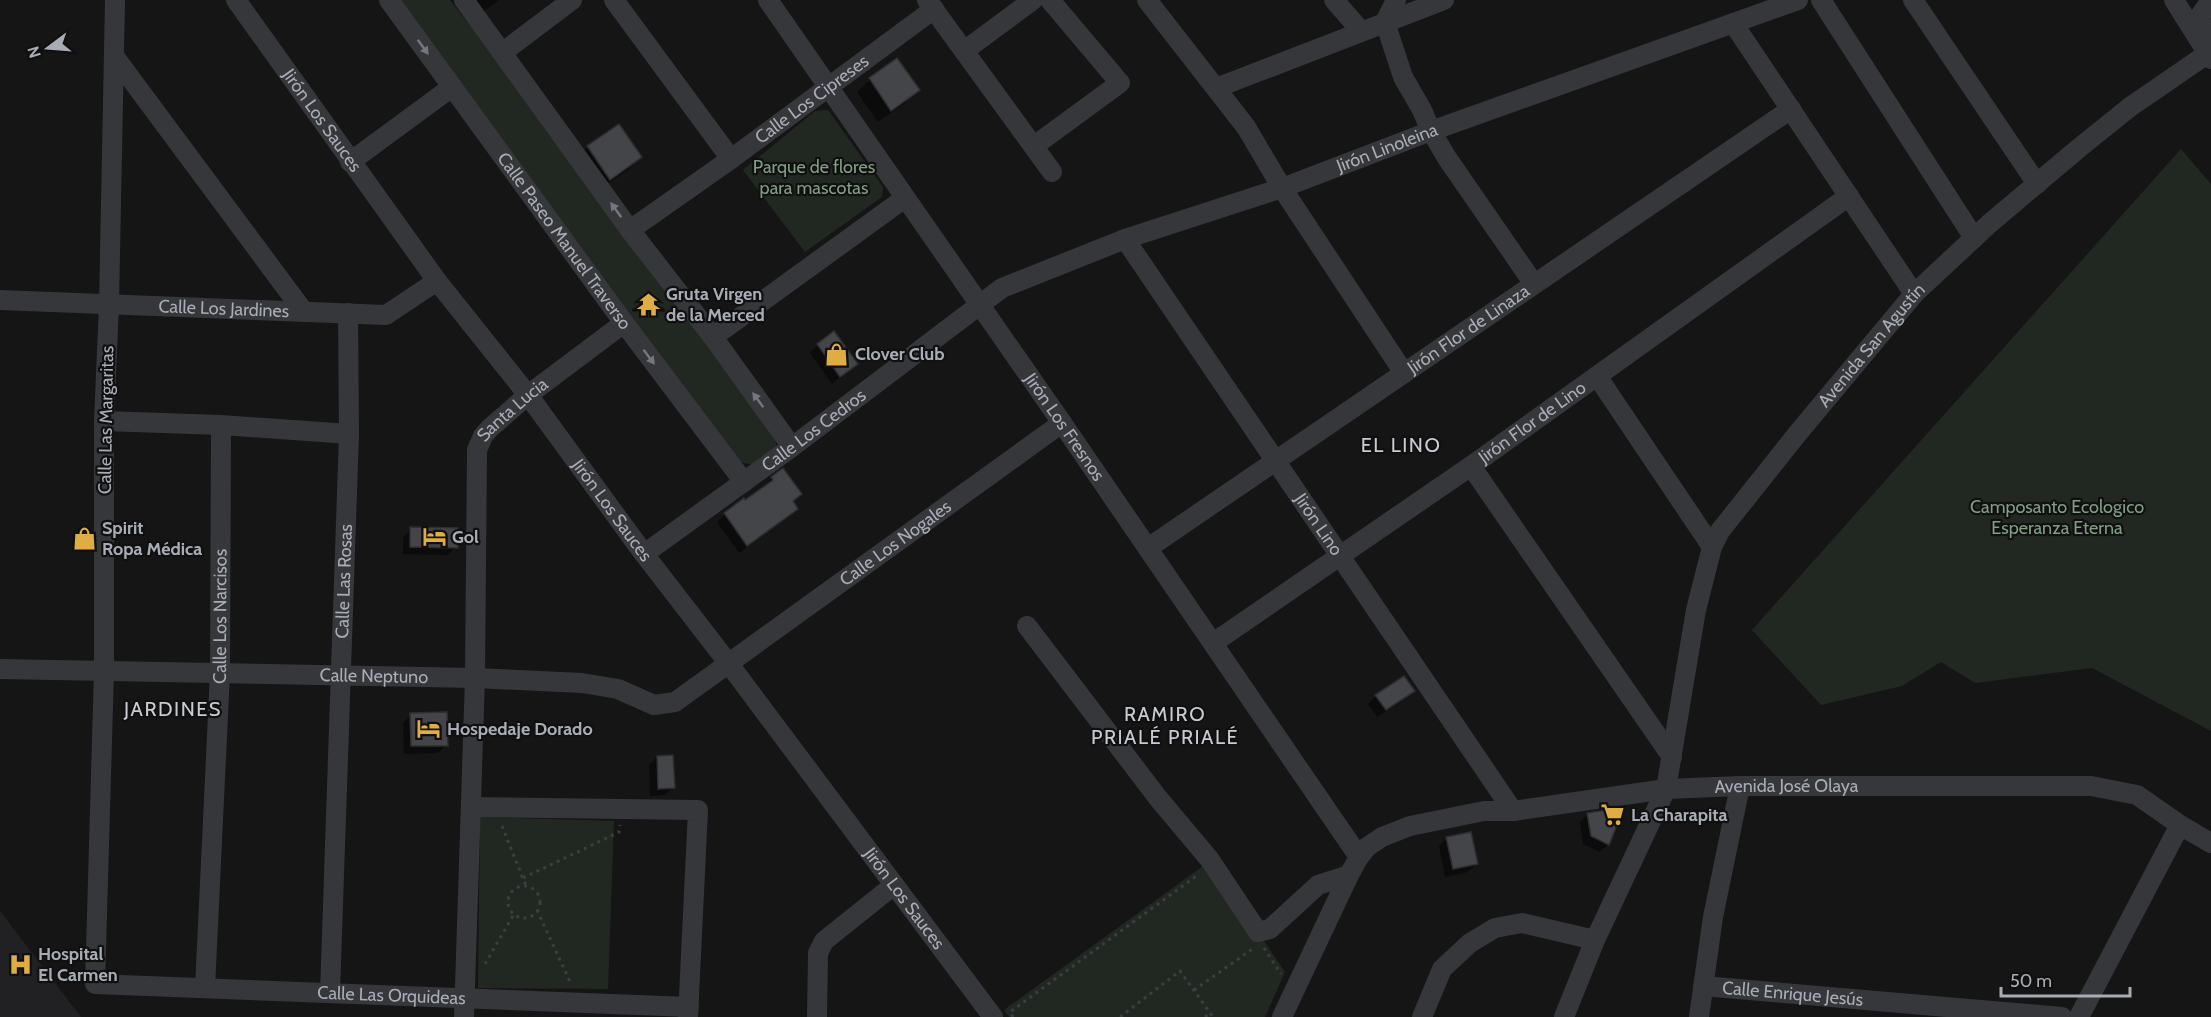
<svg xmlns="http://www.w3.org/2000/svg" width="2211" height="1017" viewBox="0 0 2211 1017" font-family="Cabin,sans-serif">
  <rect width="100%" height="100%" fill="#151516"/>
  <path fill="#212123" d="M0,911L81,1017H0Z"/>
  <g fill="#212822">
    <path d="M397,0H456L773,431L777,447L753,465L736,461Z"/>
    <path d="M828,110L883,187L882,197L805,252L743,170L815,111Z"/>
    <path d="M2181,149L2211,184V731L2092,668L1975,683L1941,662L1902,686L1821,705L1752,630Z"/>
    <path d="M480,817L614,821L608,989L478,988Z"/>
    <path d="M1210,861L1285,972L1265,1017H1009L1004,1010Z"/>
  </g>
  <g fill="#0007">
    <path d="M450,0H499L468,23Z"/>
    <path d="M897,60L918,90L905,103L878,122L857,92L870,80Z"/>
    <path d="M588,147L640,157L628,170L597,191L576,159Z"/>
    <path d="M818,345L856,364L832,384L810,353Z"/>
    <path d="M772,478L796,509L739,553L717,522L725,514L765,488L764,486Z"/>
    <path d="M411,529L456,547L448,555L403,554V537Z"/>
    <path d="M1413,691L1405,699L1377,717L1368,704L1376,696Z"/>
    <path d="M411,715L446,745L438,753L404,754L403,723Z"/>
    <path d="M657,757L673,787L665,795L650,796L649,765Z"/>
    <path d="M1588,814L1608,844L1600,852L1583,844L1580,822Z"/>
    <path d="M1447,838L1476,864L1468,872L1445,877L1439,846Z"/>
  </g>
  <g fill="#444549" stroke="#2f2f32" stroke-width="1.5">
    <path d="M897,58L920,90L891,111L869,78Z"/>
    <path d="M619,124L642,157L610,180L587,146Z"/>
    <path d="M834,331L858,364L840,377L817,344Z"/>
    <path d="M783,468L802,494L793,501L798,509L747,546L724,513L744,498L745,500L773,480L771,477Z"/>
    <path d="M410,527L458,528V548L410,547Z"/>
    <path d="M1404,676L1415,691L1386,710L1375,695Z"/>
    <path d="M447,712L448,746H411L410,713Z"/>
    <path d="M673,755L675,788L658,789L657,756Z"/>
    <path d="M1613,809L1619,820L1609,845L1591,836L1587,813Z"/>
    <path d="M1471,832L1478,864L1453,869L1446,837Z"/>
  </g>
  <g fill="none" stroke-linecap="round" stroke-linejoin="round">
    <g stroke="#3c3e42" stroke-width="3" stroke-dasharray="3 4.5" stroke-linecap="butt">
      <path d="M502,826L526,886"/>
      <path d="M523,878L619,832L620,825"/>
      <circle cx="524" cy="902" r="16"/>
      <path d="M537,910L571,984"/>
      <path d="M1264,948L1281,974"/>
      <path d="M485,964L514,914"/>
      <path d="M1194,990L1254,948"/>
      <path d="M1013,1017L1010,1012L1199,874"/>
      <path d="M1120,1017L1180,971L1213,1017"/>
      <path d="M1205,1017L1210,1013"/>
    </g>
    <g stroke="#36373b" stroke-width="20">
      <path id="s1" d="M115,0L109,305L104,421V671L95,984L689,1007"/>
      <path id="s2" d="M236,0L437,281L528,395L644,554L729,664L993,1017"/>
      <path id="s3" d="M389,0L624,323L744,482"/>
      <path d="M464,0L630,230L713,337L792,447"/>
      <path d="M614,0L731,159"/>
      <path id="s4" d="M768,0L1062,423L1359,857"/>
      <path d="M927,0L1052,172"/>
      <path d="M1147,0L1246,127L1282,188L1404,373"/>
      <path d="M1334,0L1361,31"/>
      <path d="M1396,0L1385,22L1403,77L1422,110L1431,131L1447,158L1534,284"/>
      <path d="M1821,0L1974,238"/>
      <path d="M1913,0L2037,184"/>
      <path d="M2174,0L2211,59"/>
      <path d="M1733,23L1914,294"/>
      <path d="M2205,42L2200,16L2211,0"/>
      <path d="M964,51L1033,0"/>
      <path d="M503,52L572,0"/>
      <path d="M114,56L304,312"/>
      <path d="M1216,88L1444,0"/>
      <path d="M1034,146L1120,83L1050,0"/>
      <path d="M350,162L452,87"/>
      <path id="s5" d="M630,230L731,159L934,9"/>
      <path id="s6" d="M1125,239L1513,811"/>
      <path id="s7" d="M0,300L386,315L437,281"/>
      <path d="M713,337L905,198"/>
      <path d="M1597,376L1712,547"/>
      <path d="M104,421L221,425L349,434"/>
      <path d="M1471,466L1672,757"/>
      <path id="s8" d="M1148,548L1791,109"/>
      <path id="s9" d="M644,554L792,447L1002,288L1125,239L1282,188L1431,131L1798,0"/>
      <path d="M1027,626L1158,798L1210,860L1258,932L1270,929L1318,885L1349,875"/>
      <path id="s10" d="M1213,643L1471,466L1849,196"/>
      <path id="s11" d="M0,669L475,678L582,683L618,689L654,705L675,702L1062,423"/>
      <path d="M471,807L698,810L688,1017"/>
      <path id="s12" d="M1703,986L2062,1017"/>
      <path id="s13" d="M205,988L220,673L221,425"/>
      <path id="s14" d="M330,993L349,434L348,313"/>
      <path id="s15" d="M464,1017L475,678L477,450L483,436L490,428L528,395L624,323"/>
      <path d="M817,1017L818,953L824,941L894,885"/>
      <path id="s16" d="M1282,1017L1349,875L1359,857L1367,847L1382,837L1410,826L1484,811H1513L1666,789L1740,786H2091L2137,795L2180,825L2211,843"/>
      <path d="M1422,1017L1442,969L1470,943L1495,928L1522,923L1595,940"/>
      <path id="s17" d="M1564,1017L1595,940L1666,789L1696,610L1712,547L1720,531L1798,433L1914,294L1989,224L2079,148L2130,107L2207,54"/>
      <path d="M1699,1017L1713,917L1740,786"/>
      <path d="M2079,1017L2180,825"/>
    </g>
  </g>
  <defs><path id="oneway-solid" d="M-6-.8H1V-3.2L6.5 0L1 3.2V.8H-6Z" transform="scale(1.5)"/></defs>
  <g fill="#75777e">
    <use href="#oneway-solid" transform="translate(423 47) rotate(54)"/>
    <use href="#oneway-solid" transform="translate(616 210) rotate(-126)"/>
    <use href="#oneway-solid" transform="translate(649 357) rotate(53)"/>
    <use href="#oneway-solid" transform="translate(758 400) rotate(-126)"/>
  </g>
  <defs>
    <symbol id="temple-bare" viewBox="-9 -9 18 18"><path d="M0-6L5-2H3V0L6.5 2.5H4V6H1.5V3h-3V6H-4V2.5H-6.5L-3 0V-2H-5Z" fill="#dfad44" stroke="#101011" stroke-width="2.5" paint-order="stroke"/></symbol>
    <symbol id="shop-bare" viewBox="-9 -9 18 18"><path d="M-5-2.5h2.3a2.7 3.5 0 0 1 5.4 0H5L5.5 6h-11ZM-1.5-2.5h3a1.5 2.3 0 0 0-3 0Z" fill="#dfad44" stroke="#101011" stroke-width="2.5" paint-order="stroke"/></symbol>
    <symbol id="hotel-bare" viewBox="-9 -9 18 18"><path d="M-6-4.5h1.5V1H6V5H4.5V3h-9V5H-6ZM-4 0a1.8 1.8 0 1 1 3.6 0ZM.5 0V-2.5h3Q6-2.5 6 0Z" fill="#dfad44" stroke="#101011" stroke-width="2.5" paint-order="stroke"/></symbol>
    <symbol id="supermarket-bare" viewBox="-9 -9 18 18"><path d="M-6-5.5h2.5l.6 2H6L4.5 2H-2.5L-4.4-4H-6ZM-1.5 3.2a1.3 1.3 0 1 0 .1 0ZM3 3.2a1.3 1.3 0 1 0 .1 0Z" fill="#dfad44" stroke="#101011" stroke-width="2.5" paint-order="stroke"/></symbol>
    <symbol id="hospital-bare" viewBox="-9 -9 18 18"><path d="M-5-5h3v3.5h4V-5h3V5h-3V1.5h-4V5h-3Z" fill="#dfad44" stroke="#101011" stroke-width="2.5" paint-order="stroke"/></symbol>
  </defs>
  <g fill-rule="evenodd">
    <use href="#temple-bare" x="632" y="288" width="33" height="33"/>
    <use href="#shop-bare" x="820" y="338" width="33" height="33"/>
    <use href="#hotel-bare" x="418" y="520" width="33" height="33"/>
    <use href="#shop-bare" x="68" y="522" width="33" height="33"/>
    <use href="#hotel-bare" x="412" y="712" width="33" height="33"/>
    <use href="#supermarket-bare" x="1596" y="798" width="33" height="33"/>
    <use href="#hospital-bare" x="4" y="948" width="33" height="33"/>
  </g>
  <g text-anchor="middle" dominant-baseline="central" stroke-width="4.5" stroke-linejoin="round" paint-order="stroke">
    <g font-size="18" fill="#a8acb5" stroke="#101011">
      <text stroke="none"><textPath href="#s5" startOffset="224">Calle Los Cipreses</textPath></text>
      <text stroke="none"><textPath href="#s2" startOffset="148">Jirón Los Sauces</textPath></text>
      <text stroke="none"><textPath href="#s9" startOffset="856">Jirón Linoleina</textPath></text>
      <text stroke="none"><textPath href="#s3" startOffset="298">Calle Paseo Manuel Traverso</textPath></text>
      <text stroke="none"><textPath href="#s7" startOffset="224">Calle Los Jardines</textPath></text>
      <text stroke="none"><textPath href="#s8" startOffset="388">Jirón Flor de Linaza</textPath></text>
      <text stroke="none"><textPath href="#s17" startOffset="754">Avenida San Agustín</textPath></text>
      <text stroke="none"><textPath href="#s15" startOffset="622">Santa Lucia</textPath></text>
      <text transform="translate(106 420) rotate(-89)">Calle Las Margaritas</text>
      <text stroke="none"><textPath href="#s10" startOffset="388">Jirón Flor de Lino</textPath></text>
      <text stroke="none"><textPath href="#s4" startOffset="520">Jirón Los Fresnos</textPath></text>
      <text stroke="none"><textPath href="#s9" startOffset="210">Calle Los Cedros</textPath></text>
      <text stroke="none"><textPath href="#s2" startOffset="634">Jirón Los Sauces</textPath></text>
      <text stroke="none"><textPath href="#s6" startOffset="345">Jirón Lino</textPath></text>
      <text stroke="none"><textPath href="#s11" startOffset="951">Calle Los Nogales</textPath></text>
      <text stroke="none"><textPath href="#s14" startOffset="412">Calle Las Rosas</textPath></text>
      <text stroke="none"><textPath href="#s13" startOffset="372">Calle Los Narcisos</textPath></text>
      <text stroke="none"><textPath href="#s11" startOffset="374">Calle Neptuno</textPath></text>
      <text stroke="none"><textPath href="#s16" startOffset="618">Avenida José Olaya</textPath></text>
      <text stroke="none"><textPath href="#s2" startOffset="1120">Jirón Los Sauces</textPath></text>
      <text stroke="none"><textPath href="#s12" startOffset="90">Calle Enrique Jesús</textPath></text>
      <text stroke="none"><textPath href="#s1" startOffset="1281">Calle Las Orquideas</textPath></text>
    </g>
    <g font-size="18" fill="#819e83" stroke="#101011">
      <text x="814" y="167">Parque de flores<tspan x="814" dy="21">para mascotas</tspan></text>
      <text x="2057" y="507">Camposanto Ecologico<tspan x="2057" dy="21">Esperanza Eterna</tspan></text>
    </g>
    <g font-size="18" font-weight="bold" fill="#a8acb5" stroke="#101011" text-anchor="start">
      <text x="666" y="294">Gruta Virgen<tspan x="666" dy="21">de la Merced</tspan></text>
      <text x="855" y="354">Clover Club</text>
      <text x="102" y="528">Spirit<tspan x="102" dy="21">Ropa Médica</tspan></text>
      <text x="452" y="537">Gol</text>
      <text x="447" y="729">Hospedaje Dorado</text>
      <text x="1631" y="815">La Charapita</text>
      <text x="38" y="954">Hospital<tspan x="38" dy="21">El Carmen</tspan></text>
    </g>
    <g font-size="20" letter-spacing="1.5" fill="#c8cbd1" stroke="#101011">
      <text x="1401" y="445">EL LINO</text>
      <text x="173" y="709">JARDINES</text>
      <text x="1165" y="714">RAMIRO<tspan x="1165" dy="23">PRIALÉ PRIALÉ</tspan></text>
    </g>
  </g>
  <g transform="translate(48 48) rotate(254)" stroke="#101011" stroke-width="4.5" paint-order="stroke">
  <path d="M0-4.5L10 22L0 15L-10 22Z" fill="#a8acb5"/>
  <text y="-9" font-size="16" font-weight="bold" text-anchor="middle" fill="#a8acb5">N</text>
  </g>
  <path d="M2001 987v9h129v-9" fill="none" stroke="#a8acb5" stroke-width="3"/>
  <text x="2010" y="987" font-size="18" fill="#a8acb5" stroke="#101011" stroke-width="4.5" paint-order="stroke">50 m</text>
</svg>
